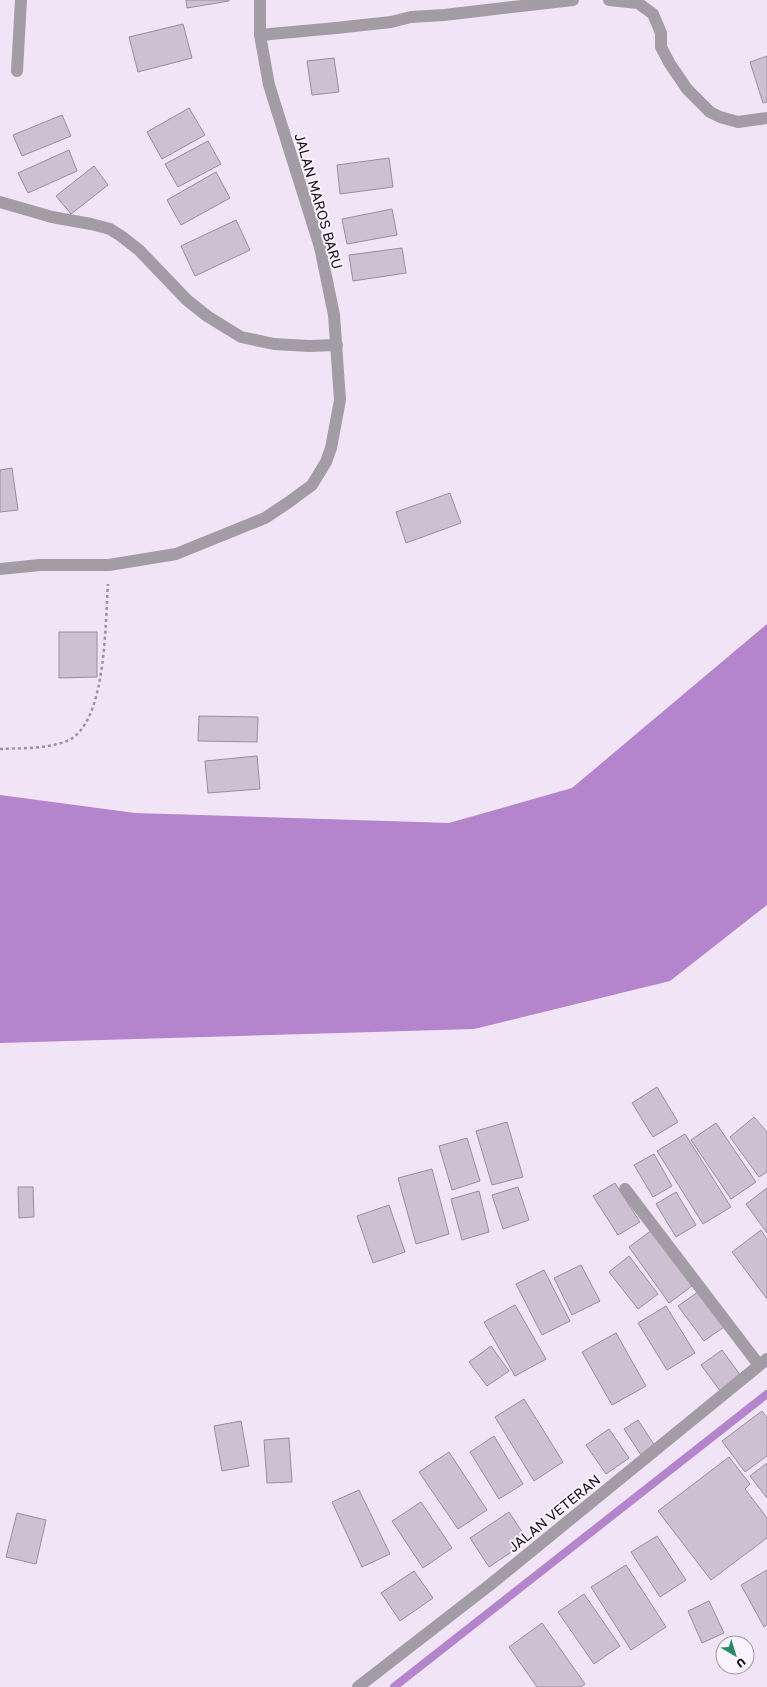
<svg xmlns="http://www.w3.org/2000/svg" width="767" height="1687" viewBox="0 0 767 1687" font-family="'Golos Text',sans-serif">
  <rect width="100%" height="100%" fill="#f0e4f6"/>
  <path fill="#b484cd" d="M767,624V905L670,981L474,1029L0,1043V795L135,813L449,823L572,788Z"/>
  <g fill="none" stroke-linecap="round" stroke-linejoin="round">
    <path stroke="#b484cd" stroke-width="8" d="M394,1687L767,1394"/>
  </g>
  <g fill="#ccc0d2" stroke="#998ea0">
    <path d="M186,0H229V1L187,8Z"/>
    <path d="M183,24L192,58L138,72L129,37Z"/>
    <path d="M767,56V102L763,103L750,62Z"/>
    <path d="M334,58L339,92L312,95L307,61Z"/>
    <path d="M189,108L205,135L162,159L147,132Z"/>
    <path d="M62,115L71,136L22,156L13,135Z"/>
    <path d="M208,141L221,164L178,187L165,164Z"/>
    <path d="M69,150L77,171L28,193L18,173Z"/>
    <path d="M389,158L393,187L340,194L337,165Z"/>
    <path d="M94,166L108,185L71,214L56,196Z"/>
    <path d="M216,172L230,198L181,225L167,200Z"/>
    <path d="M392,209L397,235L347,244L342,219Z"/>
    <path d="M236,220L250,250L195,276L181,246Z"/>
    <path d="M402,248L406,273L353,281L349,255Z"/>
    <path d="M12,468L18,510L0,512V470Z"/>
    <path d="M450,493L461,523L406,543L396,512Z"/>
    <path d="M59,632H97V677L59,678Z"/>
    <path d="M199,716L258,717L257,742L198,741Z"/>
    <path d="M257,756L260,789L208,793L205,761Z"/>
    <path d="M657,1087L678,1122L653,1137L632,1103Z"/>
    <path d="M754,1117L767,1132V1172L759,1177L730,1137Z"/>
    <path d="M507,1122L523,1177L492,1185L476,1131Z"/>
    <path d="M716,1123L756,1182L731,1199L691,1140Z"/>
    <path d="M685,1134L731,1207L703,1224L657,1151Z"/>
    <path d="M467,1138L480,1181L452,1190L439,1146Z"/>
    <path d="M654,1154L672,1186L653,1197L634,1165Z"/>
    <path d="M432,1169L449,1234L416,1244L398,1178Z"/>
    <path d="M615,1183L640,1222L618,1235L593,1196Z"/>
    <path d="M18,1187H33L34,1217L19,1218Z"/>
    <path d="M518,1187L529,1220L503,1229L492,1195Z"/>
    <path d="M767,1188V1233L746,1204Z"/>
    <path d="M479,1191L489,1232L462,1240L451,1199Z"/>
    <path d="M676,1192L696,1225L676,1237L656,1204Z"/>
    <path d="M389,1205L405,1252L373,1263L357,1216Z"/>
    <path d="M652,1230L692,1286L669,1303L629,1247Z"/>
    <path d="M761,1230L767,1239V1299L732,1252Z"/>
    <path d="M629,1256L658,1294L638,1309L609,1272Z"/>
    <path d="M581,1265L600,1301L572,1315L554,1278Z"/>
    <path d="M544,1270L570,1321L542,1335L516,1284Z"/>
    <path d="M698,1292L724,1327L704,1341L678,1306Z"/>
    <path d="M515,1305L546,1359L515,1376L484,1322Z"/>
    <path d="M666,1306L695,1353L667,1370L638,1323Z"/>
    <path d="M616,1333L646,1386L612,1405L582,1352Z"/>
    <path d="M491,1346L509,1371L487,1386L469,1362Z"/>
    <path d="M722,1350L741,1376L721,1392L701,1365Z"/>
    <path d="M524,1399L563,1462L534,1481L495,1417Z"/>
    <path d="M762,1411L767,1418V1456L745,1472L722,1441Z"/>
    <path d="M638,1420L655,1446L641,1455L624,1429Z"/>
    <path d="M241,1421L249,1466L222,1471L214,1426Z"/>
    <path d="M609,1429L629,1458L606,1474L586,1445Z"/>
    <path d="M494,1436L523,1484L499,1499L470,1452Z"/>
    <path d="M289,1438L292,1482L267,1483L264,1440Z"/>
    <path d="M449,1452L487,1510L458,1529L419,1472Z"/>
    <path d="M729,1457L750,1484L745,1489L767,1518V1538L711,1580L658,1511Z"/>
    <path d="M767,1463V1498L750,1476Z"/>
    <path d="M359,1490L390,1554L362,1567L332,1502Z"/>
    <path d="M421,1502L452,1548L423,1568L392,1521Z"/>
    <path d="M509,1512L528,1541L489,1567L470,1538Z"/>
    <path d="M17,1513L46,1520L36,1564L6,1557Z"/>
    <path d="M657,1536L686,1580L660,1597L631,1552Z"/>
    <path d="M626,1565L666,1627L631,1650L591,1587Z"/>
    <path d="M767,1570V1625L764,1627L741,1585Z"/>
    <path d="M414,1571L433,1598L400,1621L381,1593Z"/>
    <path d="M584,1594L620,1646L594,1664L558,1612Z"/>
    <path d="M709,1601L724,1633L702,1643L688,1611Z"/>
    <path d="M542,1623L585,1684L581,1687H537L509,1647Z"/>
  </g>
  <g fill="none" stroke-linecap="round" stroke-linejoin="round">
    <path stroke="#9b92a0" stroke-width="2.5" stroke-dasharray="3 3" stroke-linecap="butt" d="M0,749C22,748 46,749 67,741C107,724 105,622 108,584"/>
    <g stroke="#a29da4" stroke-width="12">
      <path d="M609,0L638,3L653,14L661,33V47L670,64L687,89L710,112L720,117L738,122L767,118"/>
      <path d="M260,35L336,28L391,22L411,17L444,15L573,0"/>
      <path d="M17,71L21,0"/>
      <path d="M0,202L52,217L91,224L110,229L121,236L139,250L187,300L207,316L241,337L274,344L309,346L337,345"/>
      <path d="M0,569L40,565H109L176,554L265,518L289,502L312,485L326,462L331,448L340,400L334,315L320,247L269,85L260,35V0"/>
      <path d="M625,1189L759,1365"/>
      <path d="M358,1687L491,1584L767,1359"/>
    </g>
  </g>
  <g text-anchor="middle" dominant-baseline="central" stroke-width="4" stroke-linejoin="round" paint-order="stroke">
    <g font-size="14" fill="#151017" stroke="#faf3fe">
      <text transform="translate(319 201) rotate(74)">JALAN MAROS BARU</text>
      <text transform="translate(554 1513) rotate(-39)">JALAN VETERAN</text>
    </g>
  </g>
  <g transform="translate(735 1655) rotate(142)"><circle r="19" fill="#faf3fe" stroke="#9e98a2"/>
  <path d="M0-3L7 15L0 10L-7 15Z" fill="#278b66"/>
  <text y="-6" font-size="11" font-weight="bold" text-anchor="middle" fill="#151017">U</text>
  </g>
</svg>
